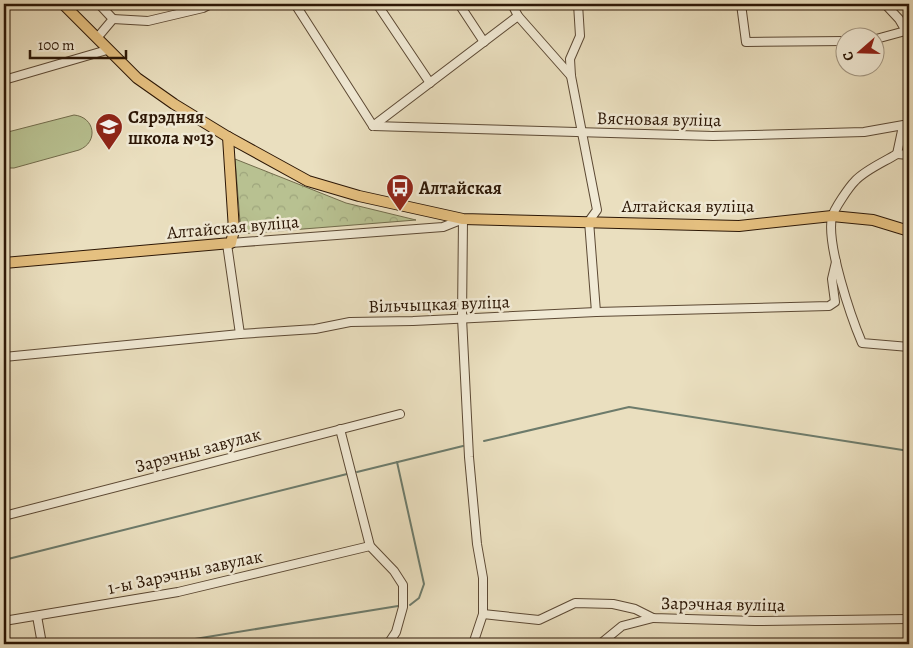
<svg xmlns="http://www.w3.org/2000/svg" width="913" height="648" viewBox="0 0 913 648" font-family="Alegreya,serif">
  <defs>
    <pattern id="forest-crowns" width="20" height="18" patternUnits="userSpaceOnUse" patternTransform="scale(1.25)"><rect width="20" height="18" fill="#b8c191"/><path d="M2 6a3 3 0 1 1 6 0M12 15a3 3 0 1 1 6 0" fill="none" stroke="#9ea57c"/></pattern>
  </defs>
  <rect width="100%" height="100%" fill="#eadfbf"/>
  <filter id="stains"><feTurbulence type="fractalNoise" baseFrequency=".004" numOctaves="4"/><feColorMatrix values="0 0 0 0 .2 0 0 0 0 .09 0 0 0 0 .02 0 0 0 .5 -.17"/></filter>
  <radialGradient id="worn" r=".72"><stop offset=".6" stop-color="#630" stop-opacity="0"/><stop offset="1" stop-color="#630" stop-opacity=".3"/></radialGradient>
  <path fill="url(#forest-crowns)" stroke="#726c4c" d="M235,159L346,203L416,220L241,234Z"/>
  <path fill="#b8c191" stroke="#726c4c" d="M74,115C95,117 99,142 79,150L14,168H4V133Z"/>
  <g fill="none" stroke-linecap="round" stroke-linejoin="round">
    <g stroke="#6d7b6b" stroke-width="2">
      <path d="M484,441L629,407L909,451"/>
      <path d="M397,462L424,584L419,598L410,605"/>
      <path d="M357,472L463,446"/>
      <path d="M4,560L347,474"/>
      <path d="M164,644L398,606"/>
    </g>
    <defs>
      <g id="minor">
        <path d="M295,4L373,126"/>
        <path d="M377,4L430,83"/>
        <path d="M459,4L484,42"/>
        <path d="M512,4L518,16L571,76"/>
        <path d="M578,4L580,36L570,59L571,76L597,210L589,221L596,312"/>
        <path d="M741,4L746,42L846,41"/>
        <path d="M885,4L899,19L906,31"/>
        <path d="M113,19L148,21L203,8L211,4"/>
        <path d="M97,38L113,19L99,4"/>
        <path d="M876,39L909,30"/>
        <path d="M4,80L107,50"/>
        <path d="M373,126L713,136L864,132L909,124"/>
        <path d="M373,126L518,16"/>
        <path d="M903,126L897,154L909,155"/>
        <path d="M897,154C884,162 865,170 855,181C849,187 834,209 832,217C826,244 851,317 862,343L909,347"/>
        <path d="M231,243L443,227L463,219L462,318L469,457L477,544L483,578V614L473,644"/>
        <path d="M227,244L240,334"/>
        <path d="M4,357L240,334L315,329L350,322L413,321L596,312L829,306L835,302L832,279L836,262"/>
        <path d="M340,429L370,546L394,571L403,585V607L396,632L388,644"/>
        <path d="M4,516L400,414"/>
        <path d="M483,614L539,620L575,603L613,604L635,609L653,618L755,621L909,619"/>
        <path d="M37,616L42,644"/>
        <path d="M4,621L178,592L370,546"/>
        <path d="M600,644L622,626L653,618"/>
      </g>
      <g id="major">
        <path d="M63,4L137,78L174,104L228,137L308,181L359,196L463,219L739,226L832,216L873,220L909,231"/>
        <path d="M4,263L231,243L234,230L228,137"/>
      </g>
    </defs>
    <use href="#minor" stroke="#5c4934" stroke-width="10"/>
    <use href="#major" stroke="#2c1706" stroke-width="12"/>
    <use href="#minor" stroke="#f1ead5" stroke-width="8"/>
    <use href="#major" stroke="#e5c080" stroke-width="10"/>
  </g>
  <defs>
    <symbol id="school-pin" viewBox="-11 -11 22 30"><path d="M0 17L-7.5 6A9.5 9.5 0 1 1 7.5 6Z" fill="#8f2418" stroke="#f1ead5"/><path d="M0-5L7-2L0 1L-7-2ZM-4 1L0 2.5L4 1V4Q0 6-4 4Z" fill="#fff"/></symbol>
    <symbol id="bus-pin" viewBox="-11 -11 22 30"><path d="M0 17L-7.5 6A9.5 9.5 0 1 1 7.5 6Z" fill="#8f2418" stroke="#f1ead5"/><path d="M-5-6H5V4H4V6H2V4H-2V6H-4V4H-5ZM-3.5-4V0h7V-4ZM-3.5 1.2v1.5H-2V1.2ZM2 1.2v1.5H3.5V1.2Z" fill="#fff"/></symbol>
  </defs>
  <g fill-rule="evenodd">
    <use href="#school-pin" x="93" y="111" width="32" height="43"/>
    <use href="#bus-pin" x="384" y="172" width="32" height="43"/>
  </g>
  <g text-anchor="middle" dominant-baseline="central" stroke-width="5" stroke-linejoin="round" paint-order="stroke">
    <g font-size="18" font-weight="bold" fill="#2c1706" stroke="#f1ead5" text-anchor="start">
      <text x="128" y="117">Сярэдняя<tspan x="128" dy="21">школа №13</tspan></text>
      <text x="419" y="188">Алтайская</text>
    </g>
    <g font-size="18" fill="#2c1706" stroke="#f1ead5">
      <text transform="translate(659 119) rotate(1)">Вясновая вуліца</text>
      <text x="688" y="206">Алтайская вуліца</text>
      <text transform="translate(233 227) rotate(-5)">Алтайская вуліца</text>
      <text transform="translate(439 304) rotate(-2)">Вільчыцкая вуліца</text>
      <text transform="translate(198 450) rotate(-15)">Зарэчны завулак</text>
      <text transform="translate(185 572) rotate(-12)">1-ы Зарэчны завулак</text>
      <text transform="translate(723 604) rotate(1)">Зарэчная вуліца</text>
    </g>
  </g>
  <rect width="913" height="648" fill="none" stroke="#eadfbf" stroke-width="20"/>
  <rect x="5" y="5" width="903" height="638" fill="none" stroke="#2c1706" stroke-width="2.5"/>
  <rect x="10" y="10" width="893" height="628" fill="none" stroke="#2c1706"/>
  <g transform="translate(860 52) rotate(250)"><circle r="24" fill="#f1ead5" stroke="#a29682"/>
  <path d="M0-4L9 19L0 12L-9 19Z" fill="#8f2418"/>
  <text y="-8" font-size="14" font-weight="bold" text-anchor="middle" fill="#2c1706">С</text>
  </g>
  <path d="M30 50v8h96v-8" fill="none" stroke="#2c1706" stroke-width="2.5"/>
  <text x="38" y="50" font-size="15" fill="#2c1706" stroke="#f1ead5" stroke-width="4" paint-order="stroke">100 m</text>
  <rect width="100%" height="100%" filter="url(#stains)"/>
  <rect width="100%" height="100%" fill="url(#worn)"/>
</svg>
